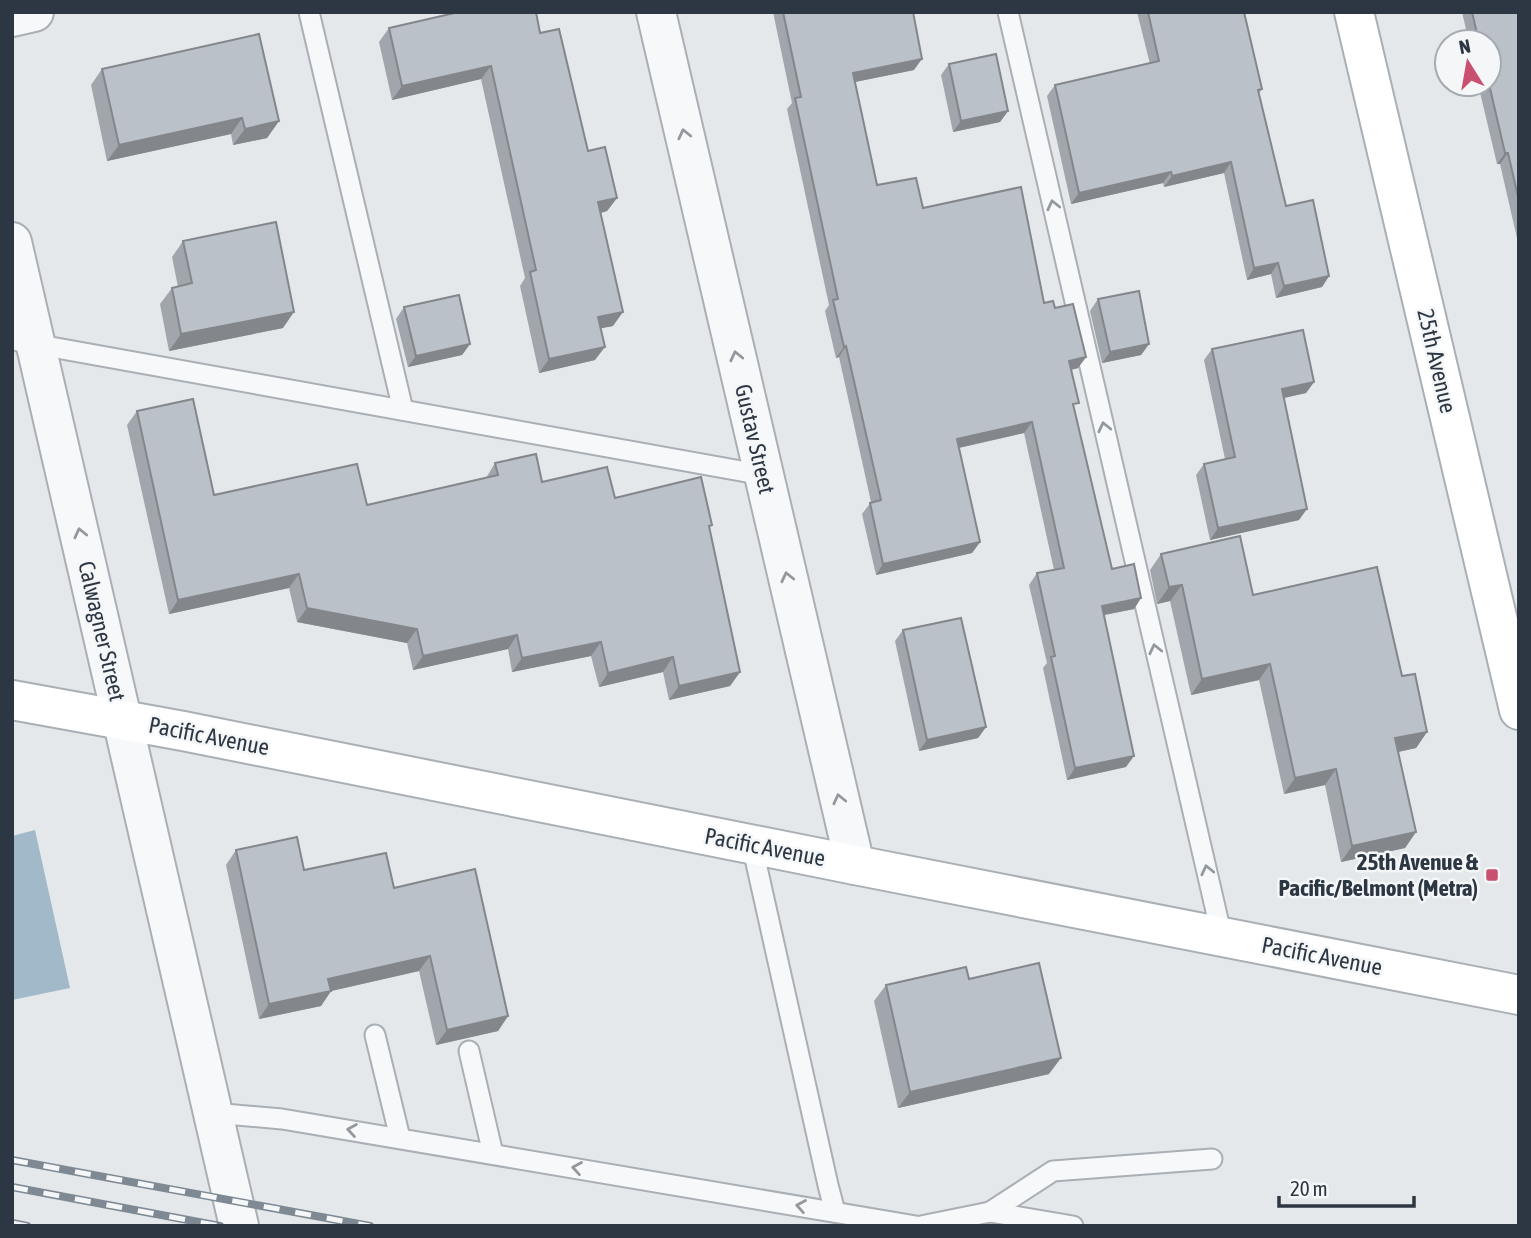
<svg xmlns="http://www.w3.org/2000/svg" width="1531" height="1238" viewBox="0 0 1531 1238" font-family="'Asap Condensed',sans-serif">
  <rect width="100%" height="100%" fill="#e4e8eb"/>
  <path fill="#a1b9c9" d="M35,830L70,988L12,1000V836Z"/>
  <g fill="none" stroke-linecap="round" stroke-linejoin="round">
    <defs>
      <g id="lane">
        <path d="M309,12L403,410"/>
        <path d="M1008,12L1222,937"/>
        <path d="M12,340L763,475"/>
        <path d="M752,845L828,1185L835,1212"/>
        <path d="M375,1035L400,1138"/>
        <path d="M469,1051L493,1154"/>
        <path d="M213,1113L282,1119L916,1226"/>
        <path d="M990,1212L1053,1171L1212,1159"/>
        <path d="M921,1226L990,1212L1073,1226"/>
      </g>
      <g id="street">
        <path d="M656,12L855,865"/>
        <path d="M12,17L34,12"/>
        <path d="M12,242L239,1226"/>
      </g>
      <g id="secondary">
        <path d="M1354,12L1519,710"/>
        <path d="M12,700L183,731L855,865L1519,995"/>
      </g>
    </defs>
    <use href="#lane" stroke="#a9afb5" stroke-width="23"/>
    <use href="#street" stroke="#a9afb5" stroke-width="42"/>
    <use href="#secondary" stroke="#a9afb5" stroke-width="42"/>
    <use href="#lane" stroke="#f7f8f9" stroke-width="19"/>
    <use href="#street" stroke="#f7f8f9" stroke-width="38"/>
    <use href="#secondary" stroke="#fff" stroke-width="38"/>
    <defs>
      <g id="rail">
        <path d="M12,1160L370,1226"/>
        <path d="M12,1187L220,1226"/>
        <path d="M12,1223L27,1226"/>
      </g>
    </defs>
    <use href="#rail" stroke="#7e8994" stroke-width="8"/>
    <use href="#rail" stroke="#f4f6f8" stroke-width="5" stroke-dasharray="16" stroke-linecap="butt"/>
  </g>
  <g fill="#a1a6ac">
    <path d="M773,12H913L914,70L855,82L877,185L923,208L1044,303L1055,308L1086,357L1078,368L1071,370L1074,409L1112,569L1141,598L1134,609L1104,615L1126,767L1067,780L1043,668L1047,663L1029,585L1037,573L1054,570L1024,433L959,448L980,542L972,553L876,575L862,514L871,502L839,357L836,358L825,311L829,305L787,109L792,103Z"/>
    <path d="M1137,12H1244L1262,89L1259,93L1286,206L1329,276L1322,287L1276,298L1271,274L1247,280L1224,173L1164,187L1163,183L1071,204L1047,96L1055,85L1150,64Z"/>
    <path d="M1462,12H1519V247L1500,164H1497L1478,84H1489V42H1469Z"/>
    <path d="M389,28L540,33L588,151L617,198L607,211L601,213L613,326L600,328L595,360L539,373L520,286L525,278L481,79L392,100L379,42Z"/>
    <path d="M949,64L1008,111L1000,122L953,132L941,75Z"/>
    <path d="M102,69L279,121L267,138L233,145L231,134L107,161L91,85Z"/>
    <path d="M183,241L283,328L169,351L160,304L172,288L178,287L172,257Z"/>
    <path d="M1098,299L1149,344L1141,355L1102,363L1090,311Z"/>
    <path d="M404,307L470,344L462,355L408,367L396,319Z"/>
    <path d="M1212,349L1314,382L1306,393L1284,398L1299,520L1210,540L1196,475L1204,464L1225,459L1204,360Z"/>
    <path d="M137,411L214,495L367,505L486,478L495,463L542,482L615,498L709,529L740,672L730,686L669,700L663,672L599,687L591,656L512,672L508,649L413,670L407,643L297,622L289,588L169,614L127,425Z"/>
    <path d="M1161,554L1253,595L1402,676L1427,732L1416,748L1398,752L1416,832L1405,848L1341,862L1325,785L1284,794L1259,680L1191,695L1170,601L1157,604L1150,570Z"/>
    <path d="M903,630L986,727L978,738L919,751L895,641Z"/>
    <path d="M236,850L304,870L394,888L508,1016L498,1031L436,1045L419,971L331,991L321,1006L259,1019L226,865Z"/>
    <path d="M969,979L1049,1074L898,1108L874,1001L886,985Z"/>
  </g>
  <g fill="#83878c">
    <path d="M922,59L914,70L845,84L853,73Z"/>
    <path d="M491,66L481,79L392,100L402,86Z"/>
    <path d="M1008,111L1000,122L953,132L961,121Z"/>
    <path d="M242,118L231,134L107,161L119,145Z"/>
    <path d="M279,121L267,138L233,145L245,129Z"/>
    <path d="M1505,153H1508L1500,164H1497Z"/>
    <path d="M1231,162L1224,173L1164,187L1172,176Z"/>
    <path d="M1171,172L1163,183L1071,204L1079,193Z"/>
    <path d="M617,198L607,211L589,216L598,202Z"/>
    <path d="M1278,263L1271,274L1247,280L1254,268Z"/>
    <path d="M1329,276L1322,287L1276,298L1284,286Z"/>
    <path d="M294,312L283,328L169,351L181,334Z"/>
    <path d="M623,312L613,326L588,331L598,317Z"/>
    <path d="M470,344L462,355L408,367L416,356Z"/>
    <path d="M1149,344L1141,355L1102,363L1110,352Z"/>
    <path d="M846,346L839,357L836,358L844,347Z"/>
    <path d="M605,347L595,360L539,373L549,359Z"/>
    <path d="M1086,357L1078,368L1062,372L1069,361Z"/>
    <path d="M1314,382L1306,393L1274,400L1282,389Z"/>
    <path d="M1032,422L1024,433L949,450L957,439Z"/>
    <path d="M1307,509L1299,520L1210,540L1218,528Z"/>
    <path d="M980,542L972,553L876,575L883,564Z"/>
    <path d="M299,574L289,588L169,614L178,600Z"/>
    <path d="M1182,585L1170,601L1157,604L1169,587Z"/>
    <path d="M1141,598L1134,609L1094,617L1102,606Z"/>
    <path d="M307,608L417,629L407,643L297,622Z"/>
    <path d="M517,635L508,649L413,670L423,656Z"/>
    <path d="M601,642L591,656L512,672L522,658Z"/>
    <path d="M673,657L663,672L599,687L608,673Z"/>
    <path d="M1270,664L1259,680L1191,695L1202,679Z"/>
    <path d="M740,672L730,686L669,700L679,686Z"/>
    <path d="M986,727L978,738L919,751L927,740Z"/>
    <path d="M1427,732L1416,748L1384,755L1395,738Z"/>
    <path d="M1134,756L1126,767L1067,780L1075,768Z"/>
    <path d="M1336,769L1325,785L1284,794L1295,778Z"/>
    <path d="M1416,832L1405,848L1341,862L1352,846Z"/>
    <path d="M430,956L419,971L318,994L328,979Z"/>
    <path d="M331,991L321,1006L259,1019L269,1004Z"/>
    <path d="M508,1016L498,1031L436,1045L447,1030Z"/>
    <path d="M1061,1058L1049,1074L898,1108L910,1092Z"/>
  </g>
  <g fill="#bbc1c8" stroke="#83878c" stroke-width="2">
    <path d="M459,12H536L540,33L559,29L588,151L605,147L617,198L598,202L623,312L598,317L605,347L549,359L530,272L536,270L491,66L402,86L389,28Z"/>
    <path d="M783,12H913L922,59L853,73L877,185L916,178L923,208L1021,187L1044,303L1053,301L1055,308L1073,304L1086,357L1069,361L1079,403L1073,404L1112,569L1134,564L1141,598L1102,606L1134,756L1075,768L1051,657L1055,656L1037,573L1064,568L1032,422L957,439L980,542L883,564L870,503L881,500L846,346L844,347L833,300L838,299L795,98L801,97Z"/>
    <path d="M1148,12H1244L1262,89L1258,90L1286,206L1313,200L1329,276L1284,286L1278,263L1254,268L1231,162L1172,176L1171,172L1079,193L1055,85L1159,61Z"/>
    <path d="M1472,12H1519V201L1508,153H1505L1489,84V42H1479Z"/>
    <path d="M259,34L279,121L245,129L242,118L119,145L102,69Z"/>
    <path d="M996,54L1008,111L961,121L949,64Z"/>
    <path d="M276,222L294,312L181,334L172,288L192,283L183,241Z"/>
    <path d="M1139,291L1149,344L1110,352L1098,299Z"/>
    <path d="M459,295L470,344L416,356L404,307Z"/>
    <path d="M1303,330L1314,382L1282,389L1307,509L1218,528L1204,464L1235,457L1212,349Z"/>
    <path d="M193,399L214,495L357,464L367,505L498,475L495,463L536,454L542,482L607,467L615,498L701,477L712,525L709,526L740,672L679,686L673,657L608,673L601,642L522,658L517,635L423,656L417,629L307,608L299,574L178,600L137,411Z"/>
    <path d="M1240,536L1253,595L1377,567L1402,676L1415,674L1427,732L1395,738L1416,832L1352,846L1336,769L1295,778L1270,664L1202,679L1182,585L1169,587L1161,554Z"/>
    <path d="M961,618L986,727L927,740L903,630Z"/>
    <path d="M297,837L304,870L386,853L394,888L475,869L508,1016L447,1030L430,956L328,979L331,991L269,1004L236,850Z"/>
    <path d="M1039,963L1061,1058L910,1092L886,985L966,967L969,979Z"/>
  </g>
  <defs><path id="oneway-chevron" d="M-2-3.5L2.5 0L-2 3.5" fill="none" stroke-width="1.6" stroke-linecap="round" stroke-linejoin="round" transform="scale(1.75)"/></defs>
  <g stroke="#92989e">
    <use href="#oneway-chevron" transform="translate(684 134) rotate(-103)"/>
    <use href="#oneway-chevron" transform="translate(1053 205) rotate(-103)"/>
    <use href="#oneway-chevron" transform="translate(736 356) rotate(-103)"/>
    <use href="#oneway-chevron" transform="translate(1104 427) rotate(-103)"/>
    <use href="#oneway-chevron" transform="translate(80 533) rotate(-103)"/>
    <use href="#oneway-chevron" transform="translate(787 577) rotate(-103)"/>
    <use href="#oneway-chevron" transform="translate(1155 649) rotate(-103)"/>
    <use href="#oneway-chevron" transform="translate(839 799) rotate(-103)"/>
    <use href="#oneway-chevron" transform="translate(1207 870) rotate(-103)"/>
    <use href="#oneway-chevron" transform="translate(352 1130) rotate(-171)"/>
    <use href="#oneway-chevron" transform="translate(577 1168) rotate(-170)"/>
    <use href="#oneway-chevron" transform="translate(801 1206) rotate(-170)"/>
  </g>
  <rect fill="#c95070" stroke="#f4f6f8" stroke-width="2.5" x="1485" y="868" width="14" height="14" rx="3.5"/>
  <g text-anchor="middle" dominant-baseline="central" stroke-width="5" stroke-linejoin="round" paint-order="stroke">
    <g font-size="23" fill="#2c3743" stroke="#f4f6f8">
      <text transform="translate(1437 361) rotate(77)">25th Avenue</text>
      <text transform="translate(755 439) rotate(77)">Gustav Street</text>
      <text transform="translate(102 631) rotate(77)">Calwagner Street</text>
      <text transform="translate(209 736) rotate(11)">Pacific Avenue</text>
      <text transform="translate(765 847) rotate(11)">Pacific Avenue</text>
      <text transform="translate(1322 956) rotate(11)">Pacific Avenue</text>
    </g>
    <g font-size="23" font-weight="bold" fill="#2c3743" stroke="#f4f6f8" text-anchor="end">
      <text x="1478" y="862">25th Avenue &amp;<tspan x="1478" dy="26">Pacific/Belmont (Metra)</tspan></text>
    </g>
  </g>
  <rect width="1531" height="1238" fill="none" stroke="#2c3743" stroke-width="28"/>
  <g transform="translate(1468 63) rotate(349)"><circle r="33" fill="#f4f6f8" stroke="#a4aab0" stroke-width="2"/>
  <path d="M0-5L12 26L0 18L-12 26Z" fill="#c95070"/>
  <text y="-10" font-size="19" font-weight="bold" text-anchor="middle" fill="#2c3743">N</text>
  </g>
  <path d="M1279 1196v10h135v-10" fill="none" stroke="#2c3743" stroke-width="3.5"/>
  <text x="1290" y="1196" font-size="21" fill="#2c3743" stroke="#f4f6f8" stroke-width="5" paint-order="stroke">20 m</text>
</svg>
